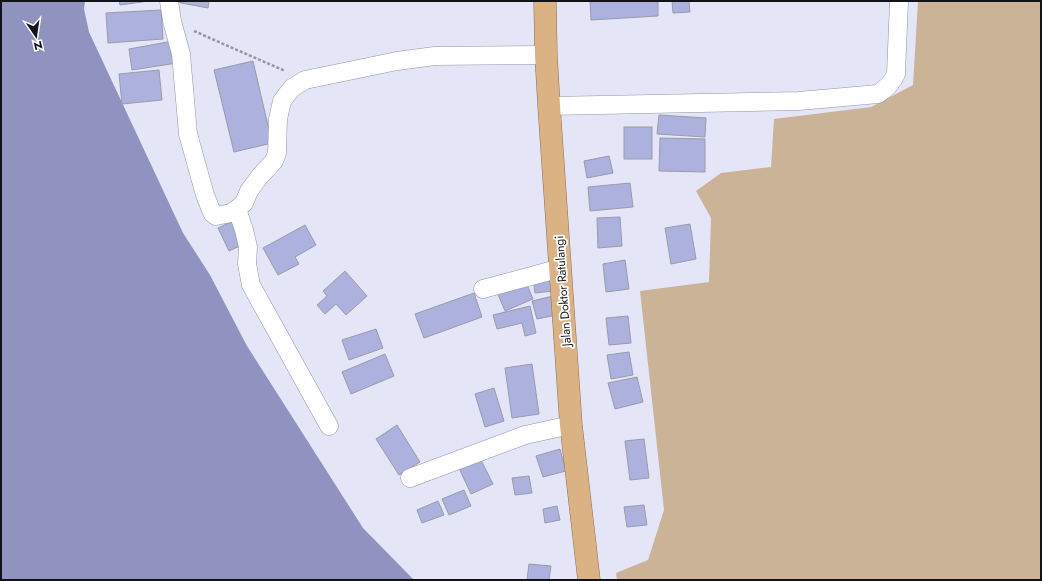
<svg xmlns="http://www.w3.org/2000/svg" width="1042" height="581" viewBox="0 0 1042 581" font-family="Jost,sans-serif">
  <rect width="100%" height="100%" fill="#e4e6f8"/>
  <path fill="#cbb398" d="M918,1H1041V580H617L616,573L648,560L664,510L640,291L709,282L711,218L696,191L721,173L771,167L774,119L871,107L913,85Z"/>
  <path fill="#9093bf" d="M1,1H85L84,9L89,32L183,233L210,275L247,346L363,528L414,580H1Z"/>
  <g fill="#adb1dd" stroke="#999aab">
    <path d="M119,1H149L120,5Z"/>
    <path d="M176,1H209L208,8L176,2Z"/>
    <path d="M590,1H658V16L591,20Z"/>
    <path d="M672,1H689L690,12L673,13Z"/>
    <path d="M161,10L163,39L108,43L106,13Z"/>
    <path d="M173,41L177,63L132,70L129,49Z"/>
    <path d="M253,61L272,143L234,152L214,70Z"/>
    <path d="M159,70L162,100L122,104L119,74Z"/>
    <path d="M659,115L706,118L705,137L657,134Z"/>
    <rect x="624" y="127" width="28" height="32"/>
    <path d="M660,138L705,139V172L659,171Z"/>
    <path d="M609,156L613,173L587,178L584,161Z"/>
    <path d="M630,183L633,207L590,211L588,187Z"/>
    <path d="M620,217L622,246L598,248L597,218Z"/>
    <path d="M233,221L244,244L229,251L218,228Z"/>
    <path d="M690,224L696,259L671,264L665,228Z"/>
    <path d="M305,225L316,245L295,257L299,264L278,275L263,248Z"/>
    <path d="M625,260L629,289L606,292L603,264Z"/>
    <path d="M345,271L367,296L346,315L336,304L325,314L317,305L327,296L323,291Z"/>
    <path d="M551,274L553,291L535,293L533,277Z"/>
    <path d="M525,280L533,299L505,311L497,292Z"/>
    <path d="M474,293L482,317L424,338L415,314Z"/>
    <path d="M553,296L557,315L537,319L532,301Z"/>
    <path d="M530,306L536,333L525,336L522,323L497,329L493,315Z"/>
    <path d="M628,316L631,343L609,345L606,318Z"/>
    <path d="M376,329L383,348L349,360L342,340Z"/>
    <path d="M629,352L633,375L611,379L607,355Z"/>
    <path d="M385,354L394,376L351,394L342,372Z"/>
    <path d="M532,364L539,414L512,418L505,368Z"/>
    <path d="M637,377L643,402L615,409L608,383Z"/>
    <path d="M494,388L504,421L485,427L475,394Z"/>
    <path d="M397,425L420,462L399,475L376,439Z"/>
    <path d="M644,439L649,478L630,480L625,441Z"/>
    <path d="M560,449L566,471L543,477L536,456Z"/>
    <path d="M479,456L493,484L471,494L458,466Z"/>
    <path d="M529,476L532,493L515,495L512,478Z"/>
    <path d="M464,490L471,506L449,515L442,499Z"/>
    <path d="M438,501L444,515L422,523L417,510Z"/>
    <path d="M644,505L647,525L627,527L624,507Z"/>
    <path d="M557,506L560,520L545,523L543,509Z"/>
    <path d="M529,564L551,566L549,580H527Z"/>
  </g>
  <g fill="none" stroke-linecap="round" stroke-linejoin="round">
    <defs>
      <g id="minor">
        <path d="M169,1L172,21L181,54L188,134L205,195L211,210L213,214L216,216L231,213L237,209L244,203L249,191L260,176L274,161L277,153L278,119L282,101L292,88L305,80L397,61L435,56L546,55"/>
        <path d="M549,106L799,101L878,94C887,88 892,83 896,74L899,1"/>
        <path d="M237,209L244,230L248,247L247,264L251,285L329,426"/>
        <path d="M483,289L561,268"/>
        <path d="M410,478L525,435L571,425"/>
      </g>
      <path id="trunk" d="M545,1L546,55L549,106L571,425L589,580"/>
    </defs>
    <use href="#minor" stroke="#9193a4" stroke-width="19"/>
    <use href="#trunk" stroke="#8e6d4a" stroke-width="23"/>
    <path stroke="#9495a3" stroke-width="2.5" stroke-dasharray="3 2" stroke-linecap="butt" d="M194,31L285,71"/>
    <use href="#minor" stroke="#fff" stroke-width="18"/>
    <use href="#trunk" stroke="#dab284" stroke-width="22"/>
  </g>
  <g text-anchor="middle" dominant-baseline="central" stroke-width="3.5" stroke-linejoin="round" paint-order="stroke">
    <g font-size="12" fill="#121319" stroke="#fff">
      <text transform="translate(563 291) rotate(-94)">Jalan Doktor Ratulangi</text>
    </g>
  </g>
  <rect width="1042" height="581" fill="none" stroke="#121319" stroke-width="4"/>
  <g transform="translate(36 36) rotate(167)" stroke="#ffffff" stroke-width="3" paint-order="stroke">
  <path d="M0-3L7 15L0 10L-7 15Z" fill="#121319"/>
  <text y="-6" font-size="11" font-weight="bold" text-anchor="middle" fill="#121319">N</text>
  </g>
</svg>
